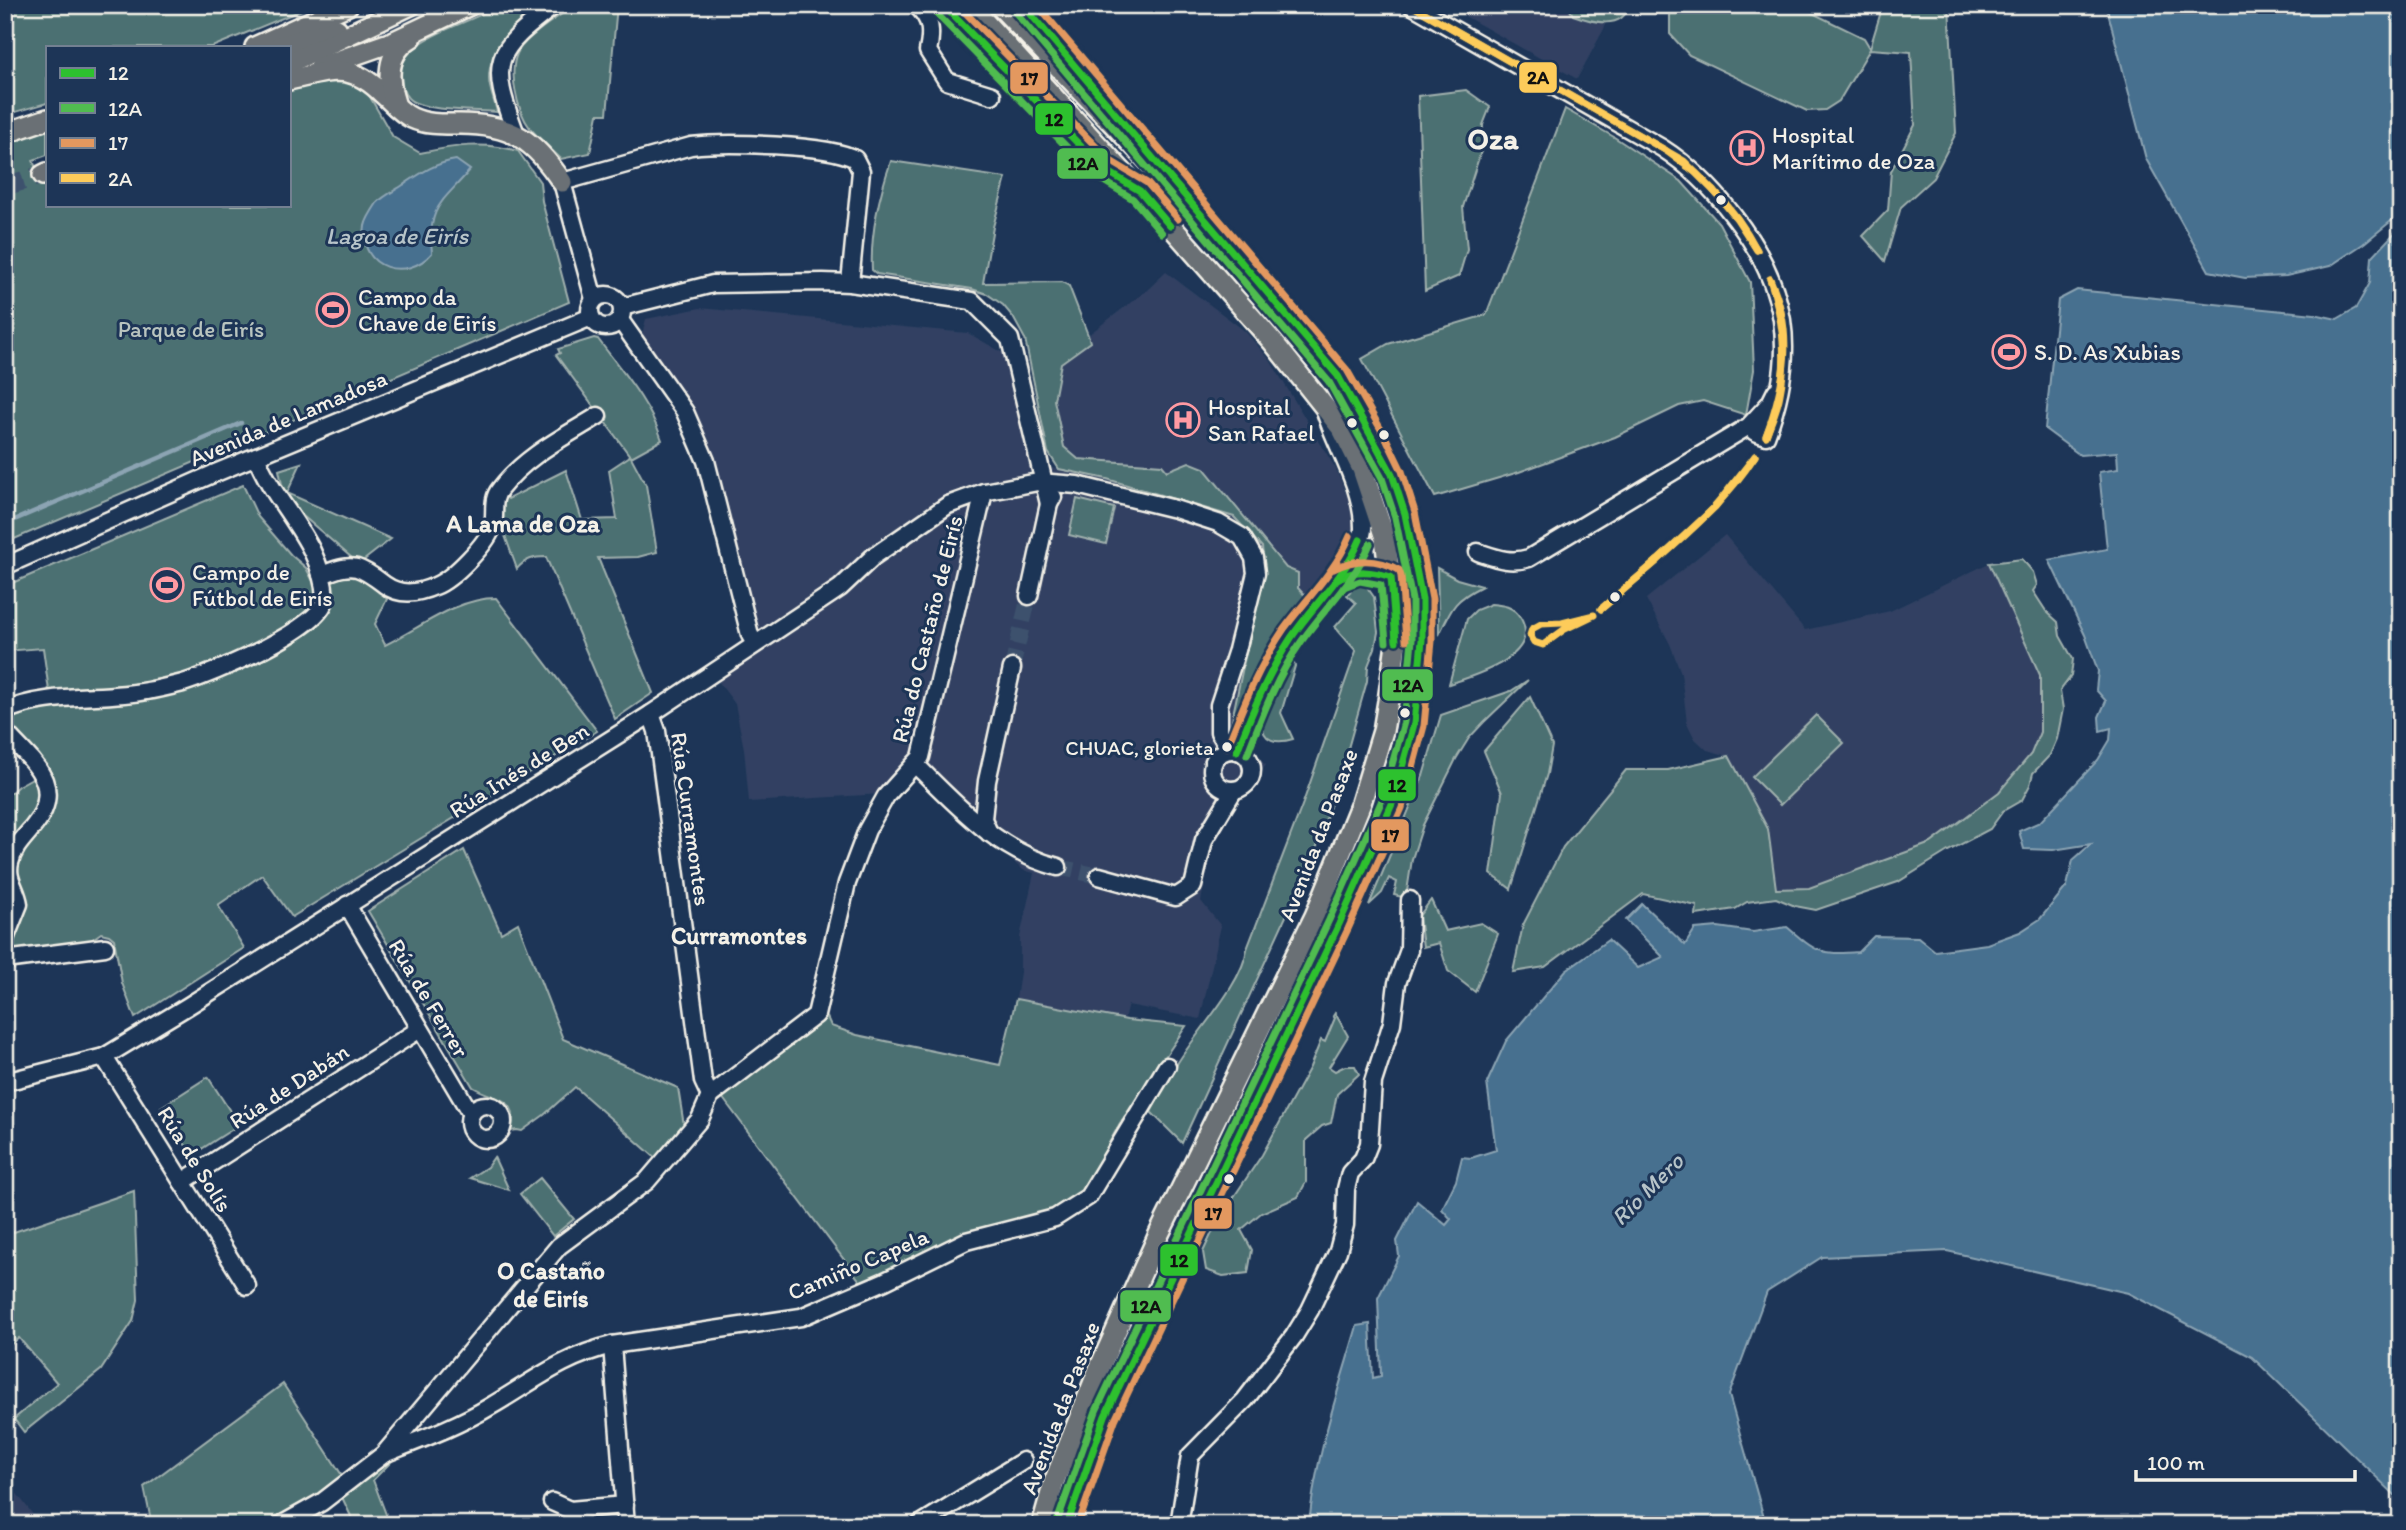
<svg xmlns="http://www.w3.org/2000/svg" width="2406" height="1530" viewBox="0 0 2406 1530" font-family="Itim,sans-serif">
  <rect width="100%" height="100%" fill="#1d3557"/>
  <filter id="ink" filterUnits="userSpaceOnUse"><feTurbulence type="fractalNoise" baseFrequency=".0143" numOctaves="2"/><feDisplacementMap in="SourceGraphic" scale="14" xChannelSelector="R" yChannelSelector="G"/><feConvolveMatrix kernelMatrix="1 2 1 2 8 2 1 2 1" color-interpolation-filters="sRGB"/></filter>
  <g filter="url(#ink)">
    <g fill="#304162">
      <path d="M1445,5H1604L1605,27L1577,79Z"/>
      <path d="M1166,272L1245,331L1270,360L1336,469L1354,512L1355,533L1343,561L1310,601L1298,588V573L1286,568L1204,468L1167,471L1162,465L1078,459L1064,447L1054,400L1061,363L1090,342L1088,335L1146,291Z"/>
      <path d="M700,308L968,333L1005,354L1029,466L1059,469L1107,479L1234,517L1262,547L1265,574L1245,657L1230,734L1266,765L1234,809L1212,849L1201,901L1221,926L1200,1019L1128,1005L1124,1019L1016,999L1020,972V937L1034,873L1023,870L968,824L907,766L882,794L749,802L744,749L735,704L712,673L755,644L724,504L641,339L646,319Z"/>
      <path d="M1725,535L1805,630L1890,611L1989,563L2040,675V732L2031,754L1999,792L1931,843L1809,888L1776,889L1768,828L1729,756L1707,750L1695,739L1687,723L1681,673L1670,644L1646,599Z"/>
      <path d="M5,1478L41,1525H5Z"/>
    </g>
    <g fill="#4b6f72" stroke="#a0b0ad" stroke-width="2">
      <path d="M5,5H314L212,47H47V103L5,115Z"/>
      <path d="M498,5H543C518,25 489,43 489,79C489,89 495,102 497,112C478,110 421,112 408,98C402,92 401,81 401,73C401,58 414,47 426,40C448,26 476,20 498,5Z"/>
      <path d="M575,5H617L607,114H598L590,153L561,159C551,149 539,139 530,128C517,111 507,69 519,50C527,36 561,15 575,5Z"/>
      <path d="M1567,5H1629C1623,31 1592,22 1573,15Z"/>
      <path d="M1673,5H1796L1864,38L1870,48L1883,5H1949L1956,133L1933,178L1901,207L1885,261L1863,236L1888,210L1891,171L1915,125L1911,52L1870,49L1839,101L1825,110L1807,111L1689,55L1670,34V13Z"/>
      <path d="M327,80L344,81L366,90L393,137L420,153C454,146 485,141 518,151L540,182L542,201L569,302L5,543V132L47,128V155L33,160L41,183L47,181V205H289V90Z"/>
      <path d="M1466,90L1490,107L1483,125L1482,148L1463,207L1467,249L1459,276L1425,291L1418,96Z"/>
      <path d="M1565,109L1614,137L1681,181L1719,223L1750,282L1754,370L1746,415L1703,401L1679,406L1615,437L1519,472L1435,497L1362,359L1388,344L1486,315Z"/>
      <path d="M891,161L1006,178L993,227L983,283L1062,282L1069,286L1088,335L1090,342L1061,363L1054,400L1064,447L1078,459L1162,465L1167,471L1189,462L1204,468L1286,568L1298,573V588L1310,601L1264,665L1232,736L1229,734L1245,657L1265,574L1262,547L1234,517L1107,479L1059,469L1048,452L1025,339L1013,317L1003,305L987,294L972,289L877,274L872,270C870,233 879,196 891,161Z"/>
      <path d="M594,338L598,339C621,370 650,403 662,440L631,457L646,485L657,552L638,557L598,558L653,693L615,719L546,557C534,557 525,559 517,569L503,530H497L501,491L508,499L566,470L582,520L617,519L609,470L630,456L556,355L560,353L558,349Z"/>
      <path d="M301,463L287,493L391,539L359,564L296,510L284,494L279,470Z"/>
      <path d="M243,485L258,517L291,555L306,568L313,581L350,573L367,578L387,599L375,624L385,645C420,628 457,598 496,598L597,731L292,917L262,875L218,905L244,948L135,1018L122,983L114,939L109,935L101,933L84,945L6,951L13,931L16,861L54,801L52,779L47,764L8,723L12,714L51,705L43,648L5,651V586Z"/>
      <path d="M1077,499L1114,508L1106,544L1069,535Z"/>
      <path d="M2022,559L2033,572L2037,585L2033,591L2046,611L2058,622L2060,636L2073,659L2071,676L2060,691L2063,709L2057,739L2050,755L2033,773L2030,785L2022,800L2003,811L1990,829L1948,851L1898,882L1816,910L1795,906L1776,898L1747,902L1735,909L1696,915L1697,906L1643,894L1545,967L1513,972L1523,925L1563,847L1626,770H1668L1729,756L1768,829L1776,889L1809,888L1931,843L1999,792L2031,754L2040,732V675L1989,563Z"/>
      <path d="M1437,568L1457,579L1482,586C1454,600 1452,607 1439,635Z"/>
      <path d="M1358,582L1364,583L1374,597L1378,632L1375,648L1368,666L1367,681L1343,766L1315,853L1182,1143L1151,1112C1160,1096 1167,1079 1177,1064C1196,1032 1242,985 1247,949L1303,803L1356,651L1335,627L1356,603L1347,595Z"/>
      <path d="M1491,604C1503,605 1513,606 1520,617C1544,656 1473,676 1449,684L1467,619L1476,610Z"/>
      <path d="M1291,657L1295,666L1281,713L1293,739C1277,744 1262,742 1262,722Z"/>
      <path d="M1528,680L1484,722L1469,738L1456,759L1423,825L1412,859L1406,898L1394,895L1397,882L1389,878L1382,893L1369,905L1423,776L1441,715L1511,691Z"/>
      <path d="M1530,697L1552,746L1547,774L1511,889L1491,874L1502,793L1484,751Z"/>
      <path d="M1816,715L1844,743L1780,805L1752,777Z"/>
      <path d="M36,776L41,803L13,842L6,846L5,858V798L18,786Z"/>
      <path d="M464,850L501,933L518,923L563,1039L678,1088L685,1132L659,1161L575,1087L544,1115L522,1131L517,1130L511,1131C521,1096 494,1100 473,1087L368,911Z"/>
      <path d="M1431,900L1445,931L1481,923L1498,934L1475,992L1448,971L1439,943L1423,947L1419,916Z"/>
      <path d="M1016,999L1127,1020L1186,1026L1120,1123L1080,1197L1042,1215L863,1285L722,1097L778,1052L827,1017L831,1026L857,1035L1000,1065Z"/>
      <path d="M1335,1013L1348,1036L1329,1067L1335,1071L1345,1066H1355L1359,1074L1337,1094L1331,1123L1322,1126L1306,1140V1182L1298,1197L1261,1213L1241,1230L1252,1250L1248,1273L1223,1276L1206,1270L1203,1252L1217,1222L1262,1155L1310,1067L1321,1040L1325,1042L1335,1018L1333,1016Z"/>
      <path d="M208,1077L239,1125L192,1155L161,1107Z"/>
      <path d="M494,1157L509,1190L470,1178L487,1167Z"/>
      <path d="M540,1178L574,1219L553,1236L520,1194Z"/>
      <path d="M134,1191L138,1300L133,1321L101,1370L24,1432L14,1419L57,1383L19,1338L5,1349V1235Z"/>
      <path d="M283,1384L345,1480L269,1525H152L144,1487Z"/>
      <path d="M394,1459L373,1480L390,1525H355L341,1495Z"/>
    </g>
    <g fill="#47708f" stroke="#8ca4b3" stroke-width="2">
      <path d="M2106,5H2401V213L2363,244L2330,266L2286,276L2245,278L2209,271L2146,159Z"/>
      <path d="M456,160L470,170C443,202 427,206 432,253C407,282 358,270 365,226C366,220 373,209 377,203C383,196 396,190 403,185C421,173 435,163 456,160Z"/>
      <path d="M2401,226V1501L2252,1357L2128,1293L1947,1251L1822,1257L1767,1292L1729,1395L1766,1525H1309C1315,1458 1338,1391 1357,1326L1370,1324L1373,1378L1381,1376L1378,1298L1399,1256L1397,1241L1417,1201L1446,1225L1451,1219L1442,1209L1456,1181L1462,1157L1471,1158L1496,1150L1487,1083L1506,1041L1566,970L1608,940L1638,968L1663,957L1626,920L1642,904L1685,945L1695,929L1718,927L1753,932L1787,927C1816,952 1819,955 1858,952L1874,936L1918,937L1935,951L1987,944L2020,932L2040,919L2067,886L2073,860L2091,844L2053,850L2024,849L2019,831L2040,822L2098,760L2110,740L2111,728L2100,731L2099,717L2106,701L2096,690L2098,671L2085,635L2049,560L2107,549L2099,472L2118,469L2117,452L2080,455L2045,429L2058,300L2077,290L2314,314L2337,319L2356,308L2370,283L2372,257Z"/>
    </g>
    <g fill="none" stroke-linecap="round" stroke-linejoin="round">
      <path stroke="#8ca4b3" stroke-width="4.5" d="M12,521L241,423"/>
      <g stroke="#3d516d" stroke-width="16" stroke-dasharray="16 8" stroke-linecap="butt">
        <path d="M1012,668L1029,596"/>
        <path d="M1058,867L1099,876"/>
      </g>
      <path stroke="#3d516d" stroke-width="19" stroke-dasharray="19 10" stroke-linecap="butt" d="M5,186L43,175"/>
      <defs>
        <g id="minor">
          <path d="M916,5C932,19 932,33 928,51L947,81L992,95"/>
          <path d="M1411,5L1662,148C1690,166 1712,188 1732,214C1788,285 1798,352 1766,436L1755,432L1756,419"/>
          <path d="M516,134C488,60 494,52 555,5"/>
          <circle cx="606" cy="311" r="16"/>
          <path d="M594,299L562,182L691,146C723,142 829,144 855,159L861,171L850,283"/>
          <path d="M622,307L713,284L823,282L850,283L972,301L1010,339L1049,504"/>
          <path d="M620,320L685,412L706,461L750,635L755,644"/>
          <path d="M1478,552C1496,558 1510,564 1529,558L1749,426L1770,403L1776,391"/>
          <path d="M5,566L213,474L591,317"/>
          <path d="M321,575C333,571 345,565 357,568C367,571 377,579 385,585C400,596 419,593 435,586C453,579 488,543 493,525C496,512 491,500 500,489C525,456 564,437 598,416"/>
          <path d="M1339,578C1358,567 1371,570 1391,577"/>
          <path d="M1029,596L1049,504L1053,497"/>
          <path d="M5,711C49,692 100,700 147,691C159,689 171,686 183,683C210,675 326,627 325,598C322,541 275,506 256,456"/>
          <path d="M651,714L657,731L703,1081L710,1096"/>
          <path d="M5,732C33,762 66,786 33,827C24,838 13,848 10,863C6,879 17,889 19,904L5,939"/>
          <circle cx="1232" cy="770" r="20"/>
          <path d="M1237,751C1252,712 1268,675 1290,640C1307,613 1363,557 1363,528C1363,487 1337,449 1325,411"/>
          <path d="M915,764C957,806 999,852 1058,867"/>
          <path d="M989,833L983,819L987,781L1012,668"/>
          <path d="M1099,876L1176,897L1193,886L1204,840L1234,790"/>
          <path d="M347,905L471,1114"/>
          <path d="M5,960L105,947"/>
          <path d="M104,1057L247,1286"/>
          <path d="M5,1082L104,1057L188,1006L651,714L840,588L874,556L948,505L984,492L1038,482L1077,485L1175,509L1218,523L1242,537L1254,558L1256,573L1237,650L1219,705V732L1230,750"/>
          <circle cx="486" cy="1122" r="17"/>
          <path d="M182,1182L420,1029"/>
          <path d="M612,1345L626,1525"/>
          <path d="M386,1453C422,1439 458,1426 491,1406C534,1381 562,1357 612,1345L801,1317L885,1281L966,1241L1055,1218L1088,1197L1167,1066"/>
          <path d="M552,1502L570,1510L625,1505"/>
          <path d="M281,1525L322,1502L384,1454L559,1246L647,1181L700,1119L710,1096L816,1015L847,883L867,830L886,796L921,757L984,492"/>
          <path d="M919,1525L1023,1461"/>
          <path d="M1179,1525L1190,1456L1245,1400L1294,1336L1310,1310L1338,1251L1345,1225L1346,1189L1350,1173L1363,1159L1369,1144L1373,1082L1392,1023L1397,983L1409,950L1410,900"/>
        </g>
        <g id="major">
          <path d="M943,5L1096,162"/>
          <path d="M969,5L1140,191L1273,342L1342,429L1362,469L1385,538L1395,617L1396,644L1388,701L1383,731L1361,803L1315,916L1159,1234L1099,1369L1054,1482L1042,1525"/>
          <path d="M999,5L1206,221L1306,336L1338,376L1392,474L1405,514L1422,599V640L1414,724L1392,804L1339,924L1105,1416L1067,1525"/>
          <path d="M1023,5L1097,91"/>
          <path d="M255,47L348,5"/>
          <path d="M277,47L337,29"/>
          <path d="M289,63L411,5"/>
          <path d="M320,67L392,42L470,5"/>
          <path d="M289,80C330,71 350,61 383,94C392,102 401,113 412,118C427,125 444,124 460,124C512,124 534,140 562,182"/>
          <path d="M396,106C387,80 385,53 412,37"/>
          <path d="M9,132L47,119"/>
          <path d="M43,175L47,173"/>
        </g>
      </defs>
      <use href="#minor" stroke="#f4f1e8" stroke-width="21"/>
      <use href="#major" stroke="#f4f1e8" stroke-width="24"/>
      <use href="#minor" stroke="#1d3557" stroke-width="16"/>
      <use href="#major" stroke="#6a7074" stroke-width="19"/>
      <defs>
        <g id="bus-1">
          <path d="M943,5L1102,168L1140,191L1170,226"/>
          <path d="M1023,5L1338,376L1392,474L1405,514L1422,599V640L1414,724L1392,804L1339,924L1105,1416L1067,1525"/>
          <path d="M1339,578C1357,569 1372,571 1391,577L1396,641"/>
          <path d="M1237,751C1252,712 1268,673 1291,638C1314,604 1344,578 1360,540"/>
        </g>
        <g id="bus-2">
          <path d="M935,12L1094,175L1133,199L1162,233"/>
          <path d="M1015,12L1329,382L1382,478L1395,517L1412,600V640L1404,722L1382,800L1329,920L1096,1411L1057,1522"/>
          <path d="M1344,587L1360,581L1381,585L1386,642"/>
          <path d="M1247,755C1262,716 1277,676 1301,642C1324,609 1354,582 1370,544"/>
        </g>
        <g id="bus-3">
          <path d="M958,5L1109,160L1147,183L1178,219"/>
          <path d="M1037,5L1347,370L1387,440L1402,471L1415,512L1432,599V641L1424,726L1402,808L1348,929L1115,1420L1078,1525"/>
          <path d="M1334,569C1355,558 1378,558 1399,570L1401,576L1406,640"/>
          <path d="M1227,747C1243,707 1259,665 1284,629C1307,598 1335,572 1350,536"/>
        </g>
        <g id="bus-4">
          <path d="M1411,5L1665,150"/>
          <path d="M1411,5L1665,150"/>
          <path d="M1665,150L1684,161L1714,191"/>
          <path d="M1665,150L1696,173L1714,191"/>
          <path d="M1714,191C1731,208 1746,229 1757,250"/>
          <path d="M1714,191L1737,219L1757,250"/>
          <path d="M1766,436C1771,422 1778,408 1780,394C1788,354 1782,317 1770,279"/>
          <path d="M1766,436C1785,383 1795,333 1770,279"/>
          <path d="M1657,561L1715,507L1755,456"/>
          <path d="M1657,561C1693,529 1729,497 1755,456"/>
          <path d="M1601,609L1657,561"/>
          <path d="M1601,609L1657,561"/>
          <path d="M1594,615L1565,629L1543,645L1534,642L1530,635L1532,629L1541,624L1562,623Z"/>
        </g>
      </defs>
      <use href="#bus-1" stroke="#1d3557" stroke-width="12"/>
      <use href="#bus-2" stroke="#1d3557" stroke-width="12"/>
      <use href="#bus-3" stroke="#1d3557" stroke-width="12"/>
      <use href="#bus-4" stroke="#1d3557" stroke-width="12"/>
      <use href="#bus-1" stroke="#2dc12e" stroke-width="7"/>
      <use href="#bus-2" stroke="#50bc50" stroke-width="7"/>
      <use href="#bus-3" stroke="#e3985f" stroke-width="7"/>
      <use href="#bus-4" stroke="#fdcb5a" stroke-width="7"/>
    </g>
  </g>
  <defs>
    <symbol id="hospital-ring" viewBox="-11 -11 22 22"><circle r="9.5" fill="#1d3557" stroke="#ff9aa2" stroke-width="1.5"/><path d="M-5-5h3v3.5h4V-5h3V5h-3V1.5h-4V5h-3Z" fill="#ff9aa2"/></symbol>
    <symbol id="stadium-ring" viewBox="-11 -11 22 22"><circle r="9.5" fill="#1d3557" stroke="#ff9aa2" stroke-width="1.5"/><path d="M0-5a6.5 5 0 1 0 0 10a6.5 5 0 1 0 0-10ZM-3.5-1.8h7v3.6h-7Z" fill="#ff9aa2"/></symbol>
  </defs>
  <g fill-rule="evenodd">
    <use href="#hospital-ring" x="1728" y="129" width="38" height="38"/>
    <use href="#stadium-ring" x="314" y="291" width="38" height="38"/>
    <use href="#stadium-ring" x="1990" y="333" width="38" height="38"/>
    <use href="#hospital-ring" x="1164" y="401" width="38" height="38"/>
    <use href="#stadium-ring" x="148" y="566" width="38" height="38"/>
  </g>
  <g fill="#f4f1e8" stroke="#1d3557" stroke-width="2.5">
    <circle cx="1721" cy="200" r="6"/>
    <circle cx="1352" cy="423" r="6"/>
    <circle cx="1384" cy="435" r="6"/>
    <circle cx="1615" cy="597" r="6"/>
    <circle cx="1405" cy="713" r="6"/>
    <circle cx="1227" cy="747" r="6"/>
    <circle cx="1229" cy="1179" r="6"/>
  </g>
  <g text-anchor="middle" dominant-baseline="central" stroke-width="6" stroke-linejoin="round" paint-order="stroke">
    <g font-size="21" fill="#f4f1e8" stroke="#1d3557" text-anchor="end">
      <text x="1214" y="747">CHUAC, glorieta</text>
    </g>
    <g font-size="23" fill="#f4f1e8" stroke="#1d3557" text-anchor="start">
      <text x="1772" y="135">Hospital<tspan x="1772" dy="26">Marítimo de Oza</tspan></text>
      <text x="358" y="297">Campo da<tspan x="358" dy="26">Chave de Eirís</tspan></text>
      <text x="2034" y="352">S. D. As Xubias</text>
      <text x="1208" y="407">Hospital<tspan x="1208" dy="26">San Rafael</tspan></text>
      <text x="192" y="572">Campo de<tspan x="192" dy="26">Fútbol de Eirís</tspan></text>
    </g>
    <g font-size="23" fill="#b9c4bf" stroke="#1d3557">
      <text x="191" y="329">Parque de Eirís</text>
    </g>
    <g font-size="23" fill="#f4f1e8" stroke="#1d3557">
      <text transform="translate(288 418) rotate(-23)">Avenida de Lamadosa</text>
      <text transform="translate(927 629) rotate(-76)">Rúa do Castaño de Eirís</text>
      <text transform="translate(519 770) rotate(-32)">Rúa Inés de Ben</text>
      <text transform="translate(691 819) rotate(82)">Rúa Curramontes</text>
      <text transform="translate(1318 835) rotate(-69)">Avenida da Pasaxe</text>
      <text transform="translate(429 998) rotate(59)">Rúa de Ferrer</text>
      <text transform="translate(289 1086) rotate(-33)">Rúa de Dabán</text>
      <text transform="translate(195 1159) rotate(58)">Rúa de Solís</text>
      <text transform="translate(858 1264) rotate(-23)">Camiño Capela</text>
      <text transform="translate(1060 1408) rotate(-69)">Avenida da Pasaxe</text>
    </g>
    <g font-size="24" font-style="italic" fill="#b7c4c9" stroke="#1d3557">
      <text x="397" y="235">Lagoa de Eirís</text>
      <text transform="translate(1647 1189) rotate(-45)">Río Mero</text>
    </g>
    <g font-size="24" font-weight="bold" fill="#f4f1e8" stroke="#1d3557">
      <text x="523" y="523">A Lama de Oza</text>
      <text x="739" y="935">Curramontes</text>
      <text x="551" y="1270">O Castaño<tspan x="551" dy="28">de Eirís</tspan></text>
    </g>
    <g font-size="30" font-weight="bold" fill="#f4f1e8" stroke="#1d3557">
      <text x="1493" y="138">Oza</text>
    </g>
  </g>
  <g stroke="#1d3557" stroke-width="2.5">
    <rect x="1518" y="61" width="40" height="33" rx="7" fill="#fdcb5a"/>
    <rect x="1009" y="61" width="40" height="34" rx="7" fill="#e3985f"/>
    <rect x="1034" y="102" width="40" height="34" rx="7" fill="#2dc12e"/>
    <rect x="1056" y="147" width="53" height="33" rx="7" fill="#50bc50"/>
    <rect x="1381" y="668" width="53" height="34" rx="7" fill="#50bc50"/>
    <rect x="1377" y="768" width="40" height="34" rx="7" fill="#2dc12e"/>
    <rect x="1370" y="818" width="40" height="34" rx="7" fill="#e3985f"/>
    <rect x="1193" y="1197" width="40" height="33" rx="7" fill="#e3985f"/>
    <rect x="1159" y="1243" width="40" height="34" rx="7" fill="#2dc12e"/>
    <rect x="1119" y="1289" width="53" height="34" rx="7" fill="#50bc50"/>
  </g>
  <g font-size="19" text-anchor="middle" font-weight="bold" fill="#111">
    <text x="1538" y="84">2A</text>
    <text x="1029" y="85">17</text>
    <text x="1054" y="126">12</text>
    <text x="1083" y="170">12A</text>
    <text x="1408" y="692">12A</text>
    <text x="1397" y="792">12</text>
    <text x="1390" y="842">17</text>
    <text x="1213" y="1220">17</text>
    <text x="1179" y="1267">12</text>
    <text x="1146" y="1313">12A</text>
  </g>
  <rect width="2406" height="1530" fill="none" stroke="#1d3557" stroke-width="28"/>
  <rect x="14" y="14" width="2378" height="1502" fill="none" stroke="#f4f1e8" stroke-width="2.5" filter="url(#ink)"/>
  <rect x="46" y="46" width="245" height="161" fill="#1d3557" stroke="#738091" stroke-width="2"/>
  <rect x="60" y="68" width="35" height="10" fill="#2dc12e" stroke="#738091" stroke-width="2"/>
  <text x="108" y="80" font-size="21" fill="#f4f1e8">12</text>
  <rect x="60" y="103" width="35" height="10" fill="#50bc50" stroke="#738091" stroke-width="2"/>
  <text x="108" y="116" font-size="21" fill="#f4f1e8">12A</text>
  <rect x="60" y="138" width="35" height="10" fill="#e3985f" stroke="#738091" stroke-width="2"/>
  <text x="108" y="150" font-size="21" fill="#f4f1e8">17</text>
  <rect x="60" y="173" width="35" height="10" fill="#fdcb5a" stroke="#738091" stroke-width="2"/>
  <text x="108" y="186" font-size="21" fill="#f4f1e8">2A</text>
  <path d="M2136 1470v10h219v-10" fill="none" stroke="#f4f1e8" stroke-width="3.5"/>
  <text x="2147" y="1470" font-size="21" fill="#f4f1e8" stroke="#1d3557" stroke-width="5" paint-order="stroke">100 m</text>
</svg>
